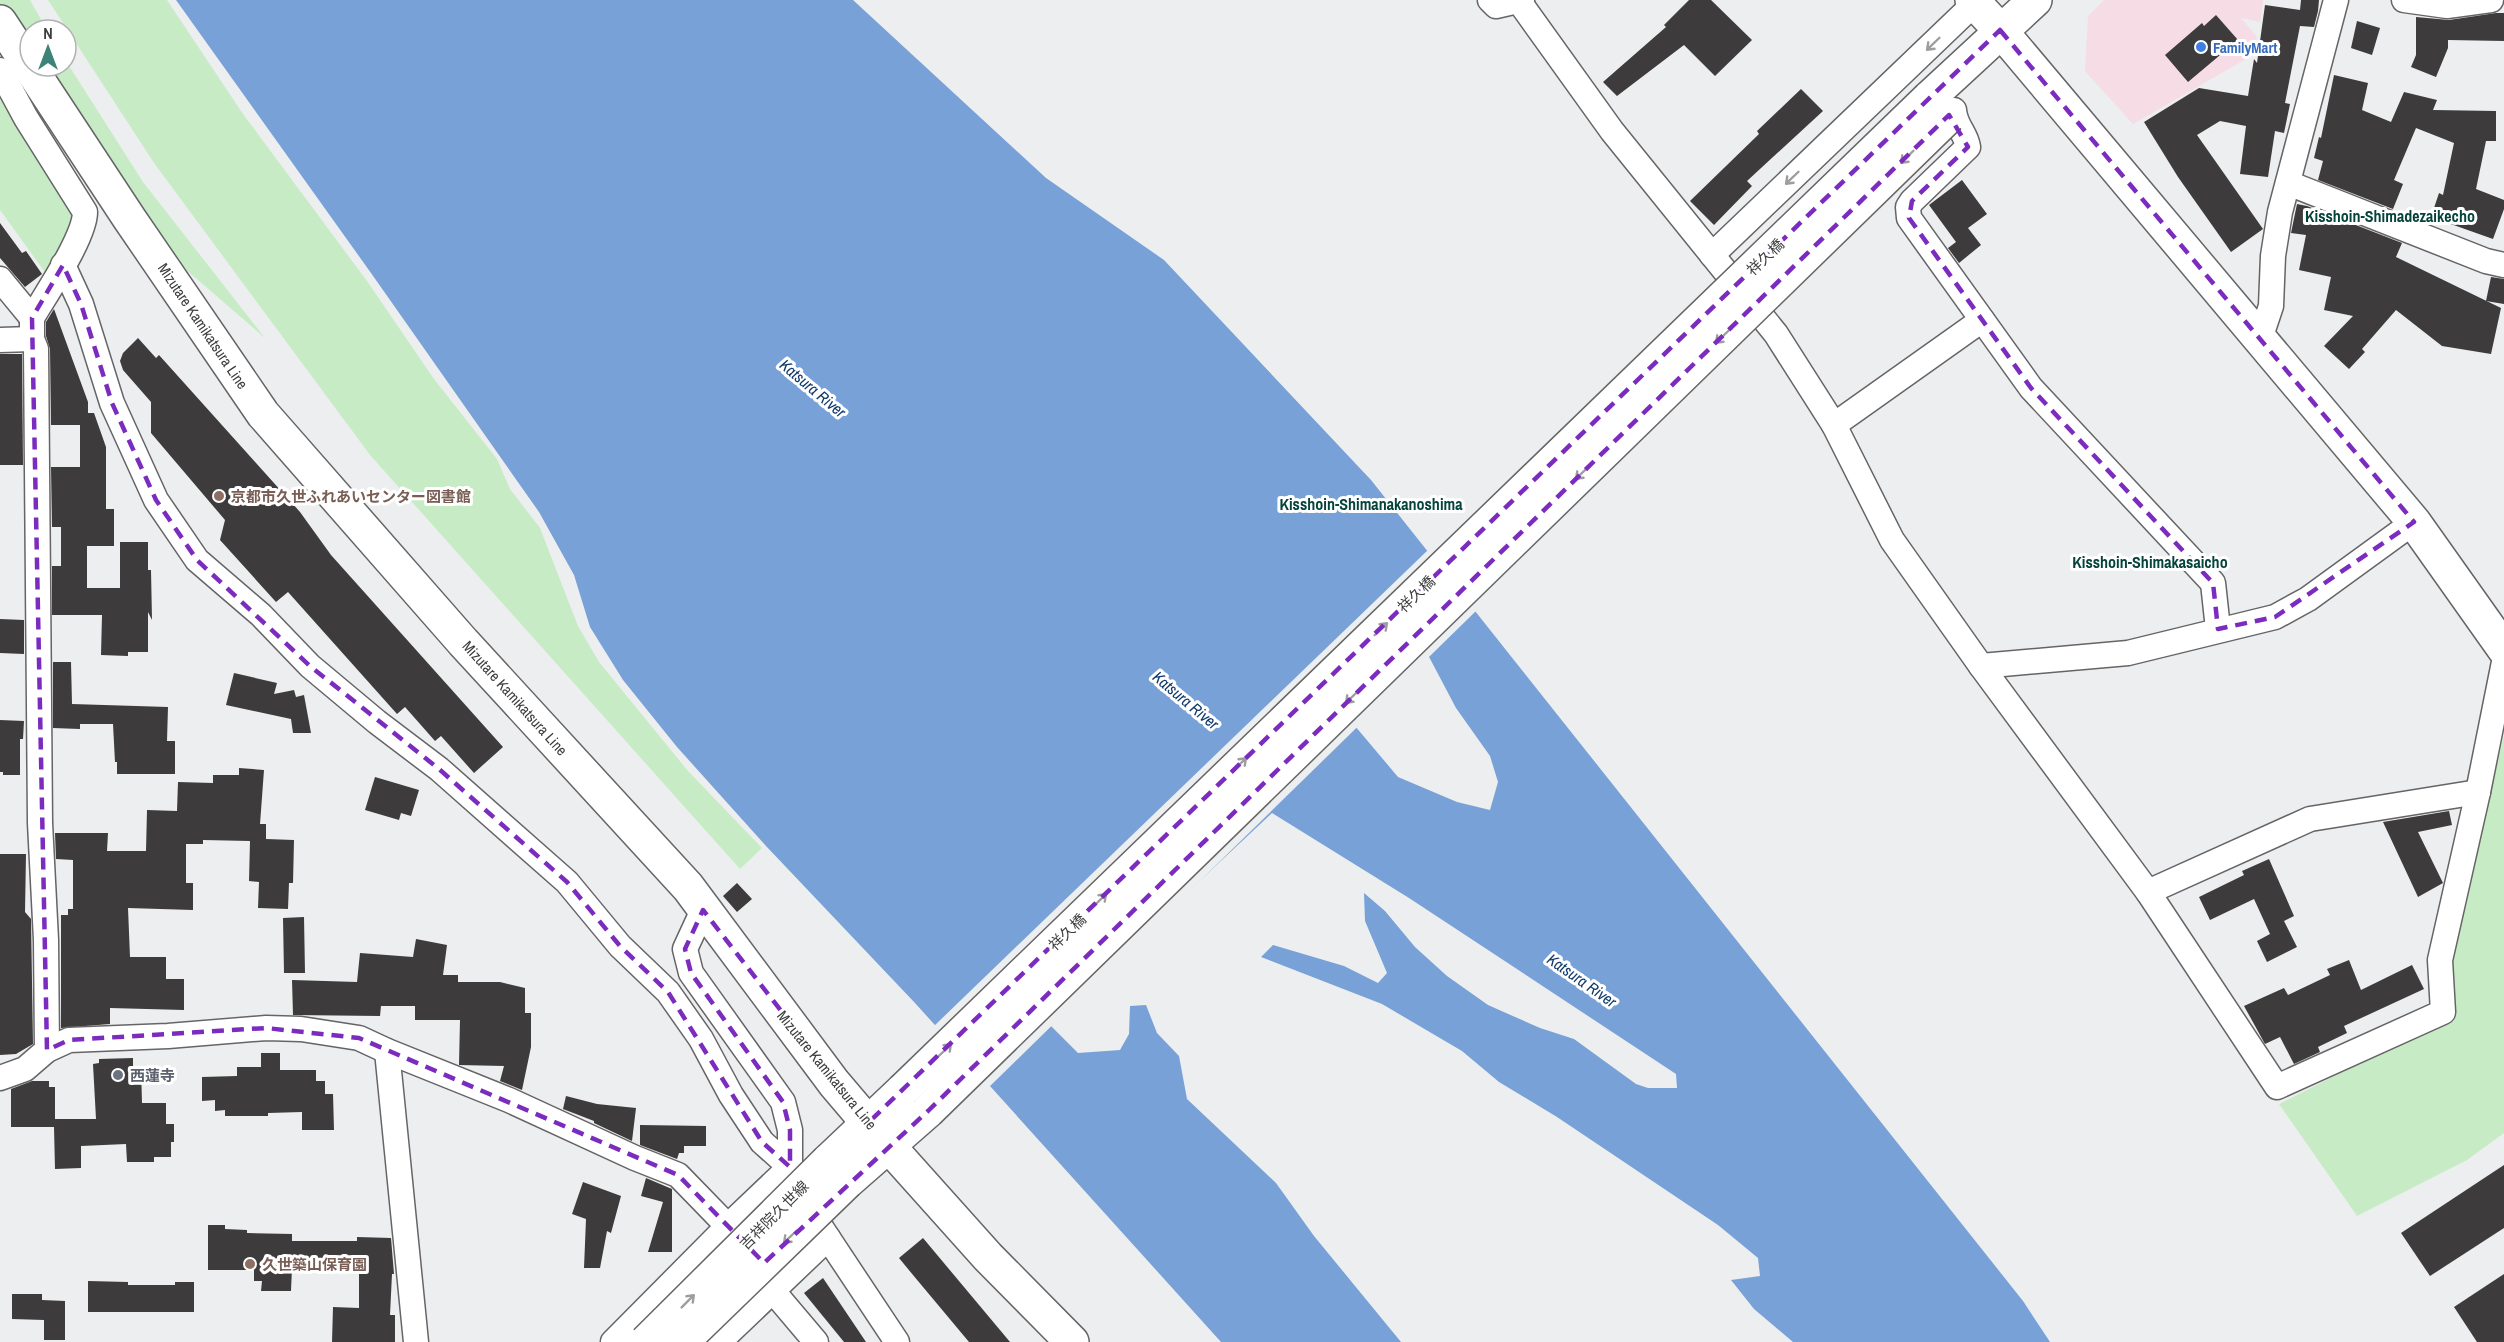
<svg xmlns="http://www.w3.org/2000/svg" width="2504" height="1342" viewBox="0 0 2504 1342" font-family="'Archivo Narrow','Noto Sans JP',sans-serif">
  <rect width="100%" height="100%" fill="#edeef0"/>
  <path fill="#f5dce5" d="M2104,0H2263L2260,22L2241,18L2257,37L2253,55L2133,124L2085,71L2088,16Z"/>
  <g fill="#c7ecc5">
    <path d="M0,0H30L47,30H30V50L0,4Z"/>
    <path d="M48,0H167L243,114L367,281L434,379L497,459L510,489L540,528L578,626L599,662L688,771L762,848L740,869L370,455L154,163Z"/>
    <path d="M66,61L143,182L265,338L153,241L40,66H66Z"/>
    <path d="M0,90L73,211L72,225L47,275L0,210Z"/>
    <path d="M2504,735V1133L2467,1160L2357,1216L2279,1104L2454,1016L2452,994L2453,951Z"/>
  </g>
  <path fill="#78a1d7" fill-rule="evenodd" d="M176,0H853L1046,178L1164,260L1371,480L2023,1301L2050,1342H1793L1754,1309L1731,1280L1760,1276L1758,1258L1718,1225L1557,1117L1499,1082L1462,1051L1382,1004L1261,957L1273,945L1344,966L1378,983L1387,973L1365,921L1364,893L1385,911L1415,947L1447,976L1488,1005L1540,1028L1574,1039L1636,1084L1648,1088H1677L1676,1074L1409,898L1272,813L1048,1023L1078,1053L1120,1050L1129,1034L1130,1006L1146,1005L1157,1033L1179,1056L1187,1099L1276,1183L1314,1236L1401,1342H1221L915,1003L766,846L677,747L623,680L590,627L574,575L539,512L371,273ZM1427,653L1456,708L1490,756L1498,782L1490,810L1457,802L1398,777L1355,726Z"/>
  <path fill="#edeef0" d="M1429,549L1477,610L988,1088L933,1027Z"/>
  <g fill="#3d3b3b">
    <path d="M1689,0H1711L1752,40L1715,76L1684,45L1617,96L1603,82L1666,27L1664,25Z"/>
    <path d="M2301,0H2319L2318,11L2314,27L2300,26L2285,103L2290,104L2284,133L2275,131L2268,177L2240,174L2246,126L2220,121L2197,135L2263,229L2231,252L2178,177L2144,122L2199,88L2248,96L2254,59L2257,63L2265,5L2300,10Z"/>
    <path d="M2496,13H2504V41L2448,40V48L2436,77L2411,67L2416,55V17L2449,20Z"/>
    <path d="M2216,15L2238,40L2188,82L2165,55L2202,23L2204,26Z"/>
    <path d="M2357,21L2380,28L2372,55L2351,48Z"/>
    <path d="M2334,75L2368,83L2362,110L2391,122L2404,92L2437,100L2433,110L2496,111V141H2486L2476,189L2504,200V209L2493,239L2431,217L2439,193L2443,195L2454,143L2416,128L2394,180L2403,184L2393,209L2318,180L2323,161L2314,158L2319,137L2321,138Z"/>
    <path d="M1801,89L1823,111L1747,181L1752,186L1714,225L1690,201L1759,134L1757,131Z"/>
    <path d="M1962,180L1987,214L1968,228L1981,245L1959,263L1948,248L1956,242L1929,205Z"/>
    <path d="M2297,204L2307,206L2402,243L2396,257L2501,308L2491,354L2442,346L2396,310L2362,349L2365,352L2349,369L2324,346L2353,316L2324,310L2331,277L2299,270L2306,235L2291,233Z"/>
    <path d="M0,223L22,253L26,251L42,274L25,287L0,258Z"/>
    <path d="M2491,277L2504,279V304L2486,301Z"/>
    <path d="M54,309L88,402V413H94L106,447V509H114V546H87V588H120V542H148V570H151L152,620L148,612V652H128V656L101,655L102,615H52V566H61V527H52L51,467H80V425H51L50,349L46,336V322Z"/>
    <path d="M138,338L156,358L159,355L300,512L331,555L503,747L474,773L441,736L435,741L405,707L397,714L288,592L276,602L220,540L225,520L151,433V402L123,370L120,361L123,353Z"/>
    <path d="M0,354H22L23,465H0Z"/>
    <path d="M0,619L24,620V654L0,653Z"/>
    <path d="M53,662H71L72,704L168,707L167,741H175V774H117V762H115L113,724H80V729L53,728Z"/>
    <path d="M234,673L277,683L274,694L294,690L296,697L304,695L311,733H293L291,719L226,705Z"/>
    <path d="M0,720L24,721L23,739H20V775H3V772H0Z"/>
    <path d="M239,768L264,770L260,824H266V839L294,840L293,883H289L288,909L258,908L259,882L249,881L250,841L203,840V844H186V883H193V910L128,908L130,957H166V979H184V1010L110,1008V1024L61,1028V915H68V909H73V860L56,859L55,833H108L107,851H146L147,810L177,811L178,782L213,783V775H239Z"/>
    <path d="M375,777L419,790L411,816L401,813L399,820L365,810Z"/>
    <path d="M2449,811L2452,825L2418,832L2443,883L2418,897L2383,822Z"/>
    <path d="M0,854H26L25,912L31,919L33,1044L16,1054L0,1055Z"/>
    <path d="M2269,859L2294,916L2284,921L2297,947L2267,962L2257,941L2270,934L2254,899L2210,920L2199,897L2244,875L2242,871Z"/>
    <path d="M737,883L752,899L737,912L723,896Z"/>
    <path d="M304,917L305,973H284L283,918Z"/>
    <path d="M416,939L447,945L443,975H458V982H500L525,988V1013H531V1047L522,1090L500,1081L504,1066L459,1065L460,1020H415V1006H381L380,1016L293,1015L292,980L357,982L360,953L413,957Z"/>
    <path d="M2349,960L2361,990L2412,965L2424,989L2344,1026L2347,1033L2318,1047L2320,1052L2294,1064L2280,1037L2265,1044L2244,1006L2284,988L2288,995L2330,975L2327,969Z"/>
    <path d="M261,1053H280V1070H316V1081H325V1094H333L334,1130H302V1112L268,1113V1116H225V1110L215,1111V1100L202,1101V1077L237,1076V1067H261Z"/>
    <path d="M133,1058V1067H141L142,1103H166V1124H174V1142H171V1157H154V1162H127L126,1144L81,1146V1168L55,1169L54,1127H11V1089L32,1081H49V1087H55V1119H96L93,1064L99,1063V1059Z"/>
    <path d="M566,1096L597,1104L636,1108L632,1141L594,1123V1121L563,1109Z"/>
    <path d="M640,1125L706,1126V1146H684V1153H679L677,1159L640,1145Z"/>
    <path d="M2504,1165V1228L2430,1276L2401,1233Z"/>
    <path d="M646,1178L672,1189V1252H648L663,1202L641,1196Z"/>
    <path d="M583,1182L621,1196L611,1233L607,1231L600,1268H584L586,1219L572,1214Z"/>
    <path d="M208,1225H225V1229L247,1230V1233L292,1234V1241H357V1237L391,1238L394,1274H392L390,1315H395V1342H332L333,1307L359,1308V1268H292L291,1291H261L262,1281H254V1270H208Z"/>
    <path d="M923,1238L1010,1342H969L913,1275L899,1258Z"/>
    <path d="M2504,1274V1342H2477L2454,1307Z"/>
    <path d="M823,1278L866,1342H844L804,1293Z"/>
    <path d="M88,1281L128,1282V1285H175V1282H194V1312H88Z"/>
    <path d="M12,1294H42V1300L65,1301V1340H44V1320L12,1319Z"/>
  </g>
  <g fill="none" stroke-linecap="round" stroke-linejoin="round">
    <defs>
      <g id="street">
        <path d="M1490,0L1496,6L1522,0"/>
        <path d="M1518,0L1612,131L1776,334L1834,425L1892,540L1981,666L2148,892L2277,1087L2443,1012L2440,960L2478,792L2504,662"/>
        <path d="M2404,0L2447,6L2491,0"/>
        <path d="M0,70L26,118L85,212C85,237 46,294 32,318L0,279"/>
        <path d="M1954,110C1955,126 1966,133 1968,147L1912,201L1908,207L1909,218L2031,388L2213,583L2218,629"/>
        <path d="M2288,183L2486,261L2504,265"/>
        <path d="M1712,255L1975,3"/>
        <path d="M63,265L81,304L112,403L156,500L197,560L261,615L310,666L377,722L439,769L567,882L620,946L668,992L701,1039L731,1095L762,1142L790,1167L728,1226L613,1342"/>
        <path d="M32,318V339L36,349L40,823L46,940L47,1050"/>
        <path d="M2260,339L2271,306L2273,256L2280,212L2336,0"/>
        <path d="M0,340L32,339"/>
        <path d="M1834,425L1982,320"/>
        <path d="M1981,666L2128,653L2275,617L2308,599L2414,522"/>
        <path d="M2148,892L2310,819L2478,792"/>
        <path d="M703,910L685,949L691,973L783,1102L790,1130V1167L822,1229L897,1342"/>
        <path d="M387,1051L416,1342"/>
        <path d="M0,1078L25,1069L47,1050L69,1040L168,1036L266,1028L301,1029L359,1038L387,1051L509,1100L635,1158L678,1175L781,1281"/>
        <path d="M772,1290L816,1342"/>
        <path d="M719,1342L828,1238"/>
      </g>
      <g id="secondary">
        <path d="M1972,0L2000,30L2414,522L2504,649"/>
        <path d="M0,22L129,218L263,414L463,642L688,887L834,1083L868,1123L988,1257L1072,1342"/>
        <path d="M1929,98L2035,0"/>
        <path d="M828,1161L903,1090"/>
        <path d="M847,1182L928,1111"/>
      </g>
    </defs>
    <use href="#street" stroke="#656567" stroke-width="27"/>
    <use href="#secondary" stroke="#656567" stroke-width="36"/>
    <use href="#street" stroke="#fff" stroke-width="24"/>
    <use href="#secondary" stroke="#fff" stroke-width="33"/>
    <defs>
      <g id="secondary-bridge">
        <path d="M903,1090L1929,98"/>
        <path d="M928,1111L1949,116"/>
        <path d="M646,1342L828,1161"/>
        <path d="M682,1342L847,1182"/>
      </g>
    </defs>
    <use href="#secondary-bridge" stroke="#656567" stroke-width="36" stroke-linecap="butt"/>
    <use href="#secondary-bridge" stroke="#fff" stroke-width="33"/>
  </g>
  <defs><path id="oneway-shaft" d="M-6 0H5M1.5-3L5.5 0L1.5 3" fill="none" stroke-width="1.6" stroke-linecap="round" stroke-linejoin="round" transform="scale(1.5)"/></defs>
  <g stroke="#9e9e9e">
    <use href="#oneway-shaft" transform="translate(1933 44) rotate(136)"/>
    <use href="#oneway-shaft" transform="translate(1907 157) rotate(136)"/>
    <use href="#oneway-shaft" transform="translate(1792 178) rotate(136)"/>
    <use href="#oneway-shaft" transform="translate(1722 337) rotate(136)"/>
    <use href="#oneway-shaft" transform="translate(1582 473) rotate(136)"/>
    <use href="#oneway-shaft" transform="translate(1381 629) rotate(-44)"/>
    <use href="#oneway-shaft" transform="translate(1352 697) rotate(136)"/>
    <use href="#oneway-shaft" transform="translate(1240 764) rotate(-44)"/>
    <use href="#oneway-shaft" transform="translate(1100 900) rotate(-44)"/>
    <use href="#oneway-shaft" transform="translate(945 1050) rotate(-44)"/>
    <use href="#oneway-shaft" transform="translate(790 1237) rotate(136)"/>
    <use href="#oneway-shaft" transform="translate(688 1301) rotate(-45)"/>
  </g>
  <path fill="none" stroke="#7b2cbf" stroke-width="4.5" stroke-dasharray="12 8" stroke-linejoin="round" d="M2000,30L2414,522L2275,617L2218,629L2213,583L2031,388L1909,218L1912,201L1968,147L1949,115L928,1111L764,1263L678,1175L359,1038L266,1028L69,1040L47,1050L32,318L63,265L81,304L112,403L156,500L197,560L310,666L439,769L567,882L620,946L668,992L762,1142L790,1167V1130L783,1102L691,973L685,949L703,910L868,1123Z"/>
  <circle fill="#3f7fe0" stroke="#fff" stroke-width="2" cx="2201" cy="47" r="6"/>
  <g fill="#8d6e63" stroke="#fff" stroke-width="2">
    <circle cx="219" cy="496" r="6"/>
    <circle cx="250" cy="1264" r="6"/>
  </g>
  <circle fill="#6b7280" stroke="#fff" stroke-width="2" cx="118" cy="1075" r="6"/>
  <g text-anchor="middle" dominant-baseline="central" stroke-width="6" stroke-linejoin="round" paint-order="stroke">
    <g font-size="15" font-weight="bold" fill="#366cbe" stroke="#fff" text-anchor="start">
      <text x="2213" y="47">FamilyMart</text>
    </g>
    <g font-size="15" fill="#3c3d3d" stroke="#fff">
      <text transform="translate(1765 257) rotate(-44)">祥久橋</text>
      <text transform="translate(203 326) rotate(56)">Mizutare Kamikatsura Line</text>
      <text transform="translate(1416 594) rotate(-44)">祥久橋</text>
      <text transform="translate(515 698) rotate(48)">Mizutare Kamikatsura Line</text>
      <text transform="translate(1067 932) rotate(-44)">祥久橋</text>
      <text transform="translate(827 1070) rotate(51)">Mizutare Kamikatsura Line</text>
      <text transform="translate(774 1215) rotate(-45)">吉祥院久世線</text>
    </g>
    <g font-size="15" font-weight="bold" fill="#785e54" stroke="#fff" text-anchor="start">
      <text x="231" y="496">京都市久世ふれあいセンター図書館</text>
      <text x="262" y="1264">久世築山保育園</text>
    </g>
    <g font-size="15" font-weight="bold" fill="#5b616d" stroke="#fff" text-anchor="start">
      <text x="130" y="1075">西蓮寺</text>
    </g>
    <g font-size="16" font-weight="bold" fill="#05443c" stroke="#fff">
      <text x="2390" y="216">Kisshoin-Shimadezaikecho</text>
      <text x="1371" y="504">Kisshoin-Shimanakanoshima</text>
      <text x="2150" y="562">Kisshoin-Shimakasaicho</text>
    </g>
    <g font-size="16" font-style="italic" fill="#113a6c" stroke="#fff">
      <text transform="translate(813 388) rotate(40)">Katsura River</text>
      <text transform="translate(1186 700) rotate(40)">Katsura River</text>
      <text transform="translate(1582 980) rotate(35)">Katsura River</text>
    </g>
  </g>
  <g transform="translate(48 48)"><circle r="28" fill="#ffffff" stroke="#b1b1b1" stroke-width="1.5"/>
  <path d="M0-4.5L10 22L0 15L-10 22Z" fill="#3e8378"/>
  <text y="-9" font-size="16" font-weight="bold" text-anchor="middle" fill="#3c3d3d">N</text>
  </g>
</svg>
